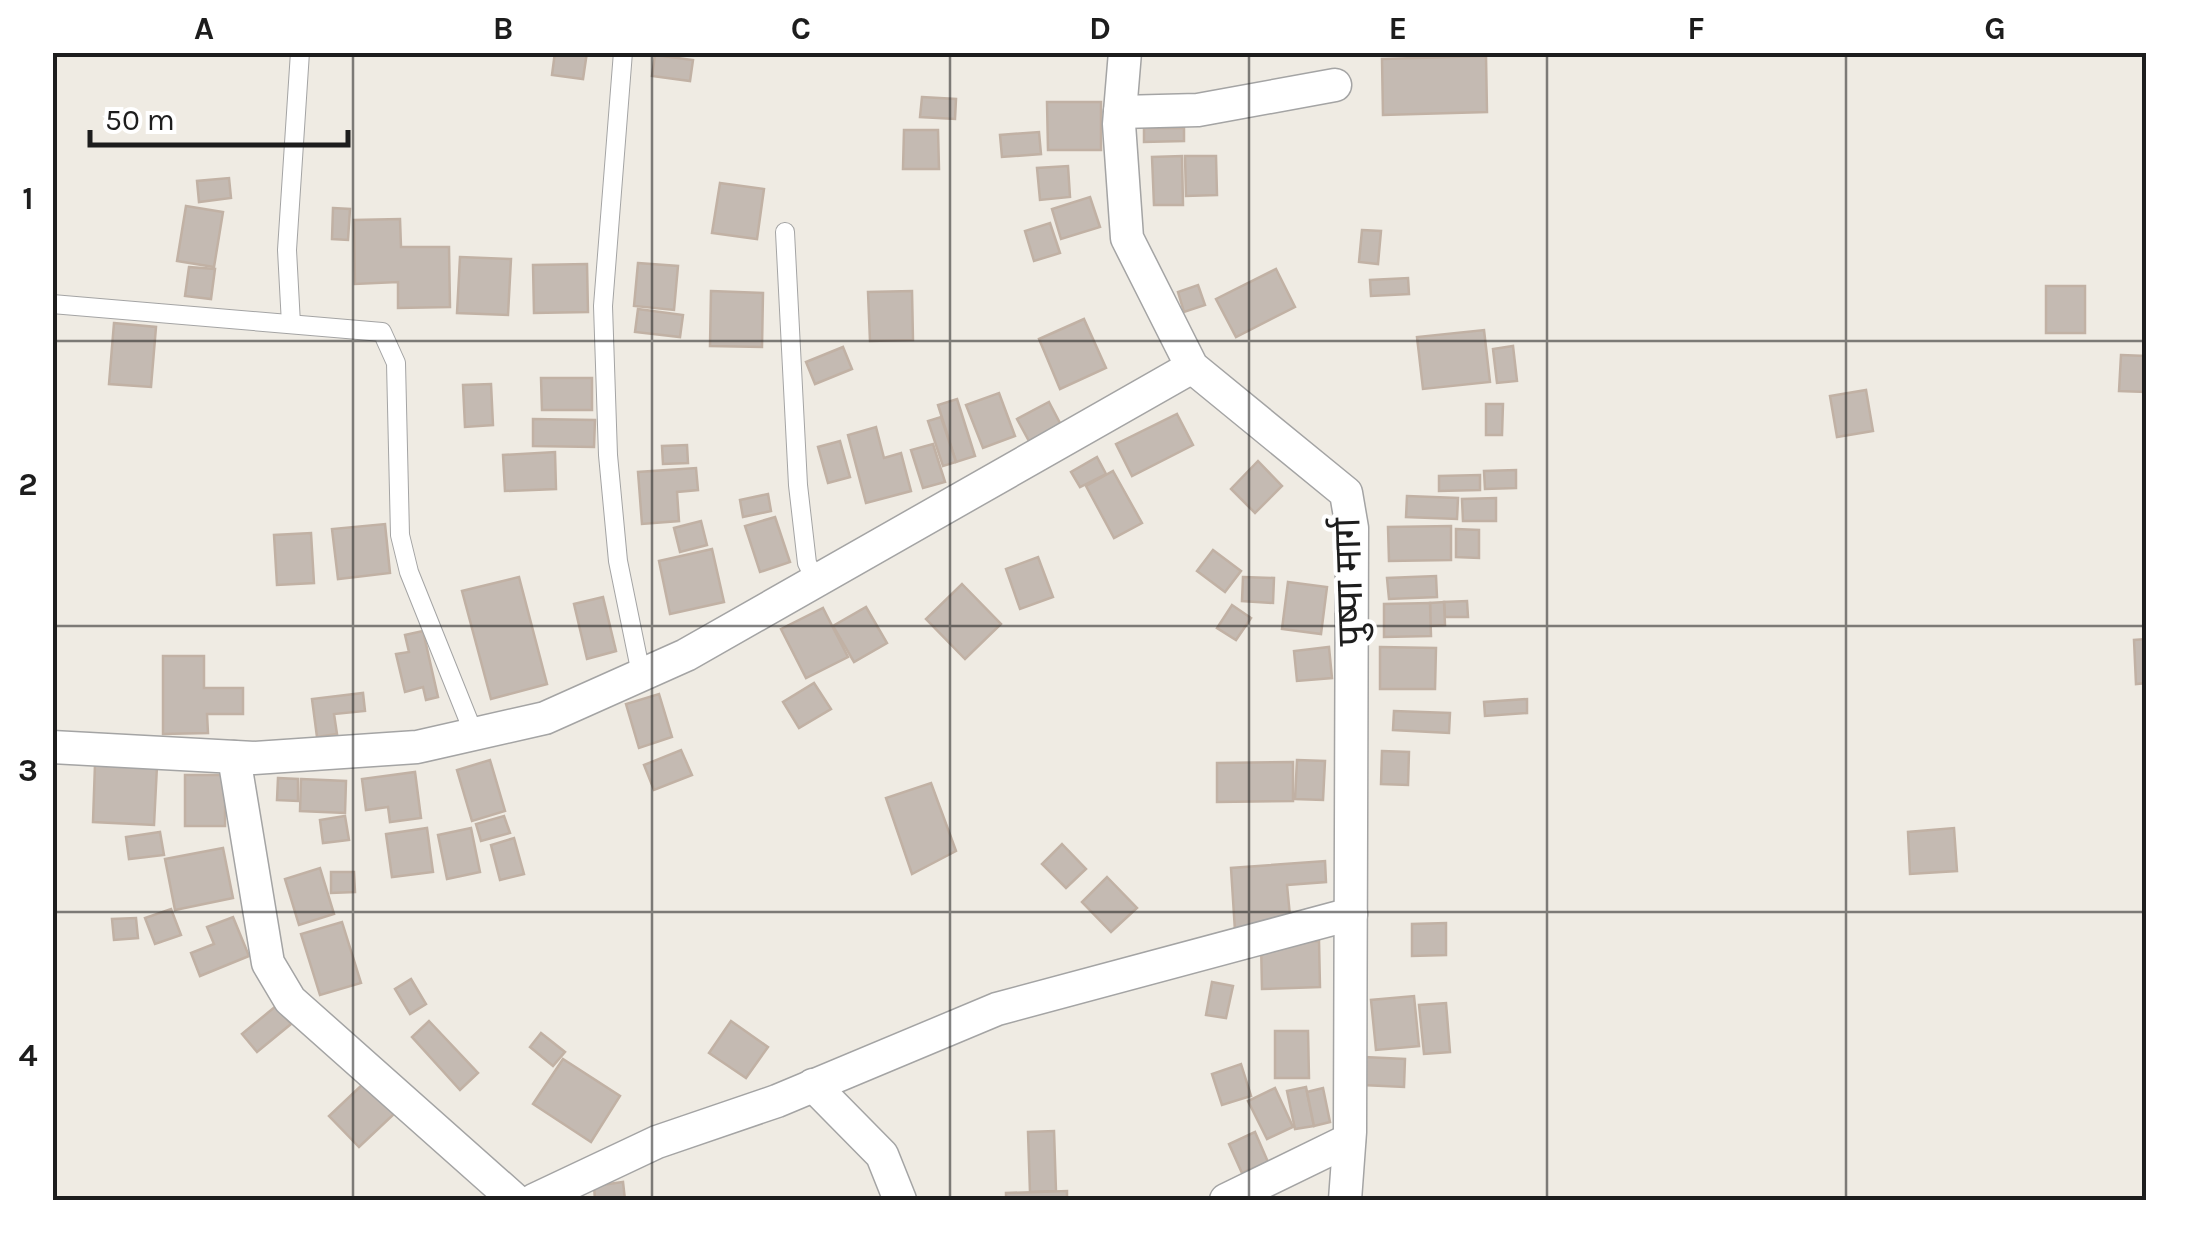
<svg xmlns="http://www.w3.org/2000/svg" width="2199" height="1253" viewBox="0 0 2199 1253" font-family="Karla,'Noto Sans Devanagari',sans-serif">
  <rect width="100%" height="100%" fill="#efebe3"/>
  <g fill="#c4bab2" stroke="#c1b1a4" stroke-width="2.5">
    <path d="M555,52H587L583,79L552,75Z"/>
    <path d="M655,55L693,60L690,81L652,76Z"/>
    <path d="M1486,56L1487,112L1383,115L1382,59Z"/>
    <path d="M922,97L956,99L955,119L920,117Z"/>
    <path d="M1047,102H1101V150H1048Z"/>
    <path d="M1144,128H1184V141L1144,142Z"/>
    <path d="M904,130H938L939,169H903Z"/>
    <path d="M1039,132L1041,154L1002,157L1000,135Z"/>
    <path d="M1182,156L1183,205H1154L1152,157Z"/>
    <path d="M1185,156H1216L1217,195L1186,196Z"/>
    <path d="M1068,166L1070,197L1040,200L1037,168Z"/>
    <path d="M229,178L231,198L199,202L197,181Z"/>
    <path d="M720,183L764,189L757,239L712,233Z"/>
    <path d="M1090,197L1100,227L1061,239L1052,209Z"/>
    <path d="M186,206L223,212L214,267L177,261Z"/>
    <path d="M333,208L350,209L348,240L332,239Z"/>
    <path d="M400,219L401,247H449L450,307L398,308V282L355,284L354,220Z"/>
    <path d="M1050,223L1060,253L1034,261L1025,231Z"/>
    <path d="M1362,230L1381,231L1378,264L1359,262Z"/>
    <path d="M460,257L511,259L508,315L457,313Z"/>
    <path d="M638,263L678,266L674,310L634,306Z"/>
    <path d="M587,264L588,312L534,313L533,265Z"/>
    <path d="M189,267L215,269L211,299L185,296Z"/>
    <path d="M1276,269L1295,307L1236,337L1216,299Z"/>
    <path d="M1408,278L1409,294L1371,296L1370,280Z"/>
    <path d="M1198,285L1205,305L1184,312L1178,292Z"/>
    <rect x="2046" y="286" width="39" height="47"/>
    <path d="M711,291L763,293L762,347L710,346Z"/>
    <path d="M912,291L913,340L870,341L868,292Z"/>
    <path d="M638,309L683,315L680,337L635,332Z"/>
    <path d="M1084,319L1106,368L1060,389L1039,339Z"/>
    <path d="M114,323L156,327L151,387L109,384Z"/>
    <path d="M1484,330L1490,382L1423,389L1417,337Z"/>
    <path d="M1513,346L1517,381L1497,383L1493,349Z"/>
    <path d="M843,347L852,369L815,384L806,362Z"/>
    <path d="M2121,355L2146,356V392L2119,391Z"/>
    <path d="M541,378H592V410H542Z"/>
    <path d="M491,384L493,425L465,427L463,385Z"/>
    <path d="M1866,390L1873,431L1837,437L1830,396Z"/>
    <path d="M999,393L1015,436L983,448L966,405Z"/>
    <path d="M957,399L975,456L956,462L938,405Z"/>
    <path d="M1049,402L1061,425L1029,441L1017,419Z"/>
    <path d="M1486,404H1503L1502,435H1486Z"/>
    <path d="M1177,414L1193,445L1132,476L1116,444Z"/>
    <path d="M941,417L956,462L943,466L928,421Z"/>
    <path d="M533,419L595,420L594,447L533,446Z"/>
    <path d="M876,427L884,458L901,453L911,491L866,503L848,435Z"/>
    <path d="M840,441L850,477L828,483L818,447Z"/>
    <path d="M933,444L945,482L923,488L911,450Z"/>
    <path d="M687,445L688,463L663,464L662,446Z"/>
    <path d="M555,452L556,489L505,491L503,455Z"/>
    <path d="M1097,457L1106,474L1080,487L1071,472Z"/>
    <path d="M1258,461L1282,486L1255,513L1231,489Z"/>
    <path d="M696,468L698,490L677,492L679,521L642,524L638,472Z"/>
    <path d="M1516,470V488L1485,489L1484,471Z"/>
    <path d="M1113,471L1142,523L1114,538L1086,486Z"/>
    <path d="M1480,475V490L1439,491V476Z"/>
    <path d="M768,494L771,511L743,517L740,500Z"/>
    <path d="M1407,496L1458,498L1457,519L1406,517Z"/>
    <path d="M1496,498V521H1463L1462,499Z"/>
    <path d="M775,517L790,562L760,572L745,526Z"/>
    <path d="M701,521L707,545L680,552L674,528Z"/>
    <path d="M385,524L390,573L338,579L332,529Z"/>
    <path d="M1451,526V560L1389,561L1388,527Z"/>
    <path d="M1456,529L1479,530V558L1456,557Z"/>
    <path d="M311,533L314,583L277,585L274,535Z"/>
    <path d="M712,549L724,602L670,614L659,561Z"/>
    <path d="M1213,550L1241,571L1225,592L1197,571Z"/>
    <path d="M1038,557L1053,597L1020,609L1006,569Z"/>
    <path d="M1436,576L1437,597L1389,599L1387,578Z"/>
    <path d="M519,577L547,684L491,699L462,591Z"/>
    <path d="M1243,577L1274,578L1273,603L1242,601Z"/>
    <path d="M1288,582L1327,587L1321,634L1282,629Z"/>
    <path d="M962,584L1001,624L965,659L926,619Z"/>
    <path d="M603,597L616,651L587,659L574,604Z"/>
    <path d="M1467,601L1468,617H1445L1444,602Z"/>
    <path d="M1444,602L1445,625L1430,626V603Z"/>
    <path d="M1430,603L1431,636L1384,637V604Z"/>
    <path d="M1232,605L1251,618L1236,640L1217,628Z"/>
    <path d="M866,607L887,643L854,662L833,626Z"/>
    <path d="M823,608L848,657L806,678L781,629Z"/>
    <path d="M423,631L438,697L426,700L423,687L405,692L396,654L409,652L405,635Z"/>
    <path d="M2146,639V683L2136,684L2134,640Z"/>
    <path d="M1329,647L1332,678L1297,681L1294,651Z"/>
    <path d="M1380,647L1436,648L1435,689H1380Z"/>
    <path d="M163,656H204V688H243V714H207L208,733L163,734Z"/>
    <path d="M814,683L831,709L799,728L783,702Z"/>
    <path d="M363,693L365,711L334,714L337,734L317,737L312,699Z"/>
    <path d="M659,694L672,737L639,748L626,704Z"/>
    <path d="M1527,699V713L1485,716L1484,702Z"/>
    <path d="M1394,711L1450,713L1449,733L1393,730Z"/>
    <path d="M681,750L692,775L654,790L644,765Z"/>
    <path d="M1382,751L1409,752L1408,785L1381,784Z"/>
    <path d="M490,760L505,811L472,821L457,770Z"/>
    <path d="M1297,760L1325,761L1323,800L1295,799Z"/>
    <path d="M1293,762V801L1217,802V763Z"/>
    <path d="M95,764L157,766L154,825L93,822Z"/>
    <path d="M415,772L421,818L390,822L388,807L366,810L362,779Z"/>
    <rect x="185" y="775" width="40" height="51"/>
    <path d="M278,778L298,779V801L277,800Z"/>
    <path d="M301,779L346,781L345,813L300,811Z"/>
    <path d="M931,783L956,851L912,874L886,798Z"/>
    <path d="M345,816L349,840L323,843L320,820Z"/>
    <path d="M504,816L510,833L481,841L476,824Z"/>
    <path d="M427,828L433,872L392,877L386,834Z"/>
    <path d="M471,828L480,872L447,879L438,835Z"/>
    <path d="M1954,828L1957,871L1910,874L1908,832Z"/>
    <path d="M160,832L164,855L129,859L126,837Z"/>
    <path d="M514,838L524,874L500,880L491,845Z"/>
    <path d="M1062,844L1086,869L1066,888L1042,864Z"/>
    <path d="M223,848L233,898L175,910L165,859Z"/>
    <path d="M1325,861L1326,882L1287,885L1291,926L1235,931L1231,868Z"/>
    <path d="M320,868L334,914L299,925L285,879Z"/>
    <path d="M331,872H354L355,892L331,893Z"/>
    <path d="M1107,877L1137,908L1111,932L1082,902Z"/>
    <path d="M171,909L181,935L155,944L145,918Z"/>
    <path d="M233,917L249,956L200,976L191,953L214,944L207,927Z"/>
    <path d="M136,918L138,938L114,940L112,919Z"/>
    <path d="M342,922L361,983L320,995L301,934Z"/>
    <path d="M1446,923V955L1412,956V924Z"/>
    <path d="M1319,941L1320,987L1262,989L1261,942Z"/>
    <path d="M411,979L426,1004L410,1014L395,989Z"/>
    <path d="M1212,982L1233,986L1226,1018L1206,1015Z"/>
    <path d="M1414,996L1419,1046L1376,1050L1371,1000Z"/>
    <path d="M1446,1003L1450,1052L1424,1054L1419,1005Z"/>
    <path d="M276,1006L291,1024L257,1052L242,1034Z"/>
    <path d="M429,1021L478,1073L460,1090L412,1037Z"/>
    <path d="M731,1021L768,1047L746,1078L709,1053Z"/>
    <path d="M1275,1031H1308L1309,1078H1275Z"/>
    <path d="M541,1033L565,1052L553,1066L530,1047Z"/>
    <path d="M1364,1057L1405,1059L1404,1087L1363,1085Z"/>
    <path d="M563,1059L620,1096L591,1142L533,1104Z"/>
    <path d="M1241,1064L1251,1096L1222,1105L1212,1074Z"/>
    <path d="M364,1083L394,1114L359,1147L329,1116Z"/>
    <path d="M1306,1087L1314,1126L1295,1129L1287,1091Z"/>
    <path d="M1275,1088L1293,1127L1267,1139L1248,1101Z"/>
    <path d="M1323,1088L1330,1122L1314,1126L1307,1092Z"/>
    <path d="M1054,1131L1056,1191L1030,1192L1028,1132Z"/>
    <path d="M1255,1132L1268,1162L1242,1173L1229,1144Z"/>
    <path d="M623,1182L625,1200H595L594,1186Z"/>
    <path d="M1067,1191V1200H1006V1193Z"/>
  </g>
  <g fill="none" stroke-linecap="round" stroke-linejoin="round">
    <defs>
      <g id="service">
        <path d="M623,52L603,306L608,455L618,561L641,674"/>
        <path d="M785,232L798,485L807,563L816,581"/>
        <path d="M52,304L382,332L396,363L400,535L409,572L474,734"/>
        <path d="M291,324L287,250L300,52"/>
      </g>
      <g id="minor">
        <path d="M1125,52L1119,124L1127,238L1192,367L1346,493L1352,528L1350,1132L1345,1200"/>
        <path d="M1120,112L1198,110L1335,85"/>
        <path d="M52,747L254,758L417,747L545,718L686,655L1192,367"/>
        <path d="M234,757L268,963L290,1000L515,1200"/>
        <path d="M813,1085L882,1155L900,1200"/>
        <path d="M534,1200L657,1142L777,1101L997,1009L1351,914"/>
        <path d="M1226,1200L1349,1140"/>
      </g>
    </defs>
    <use href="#service" stroke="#a4a4a4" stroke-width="20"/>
    <use href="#minor" stroke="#a4a4a4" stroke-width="35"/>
    <use href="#service" stroke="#fff" stroke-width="18"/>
    <use href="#minor" stroke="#fff" stroke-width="32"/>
  </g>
  <path fill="none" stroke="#1d1d1d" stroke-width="2.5" stroke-opacity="0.55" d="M353,52V1200M652,52V1200M950,52V1200M1249,52V1200M1547,52V1200M1846,52V1200M52,341H2146M52,626H2146M52,912H2146"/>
  <g text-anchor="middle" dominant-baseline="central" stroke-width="8" stroke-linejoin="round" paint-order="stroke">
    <g font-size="38" fill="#1d1d1d" stroke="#fff">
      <text transform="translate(1349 582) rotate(-92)">पुष्पा मार्ग</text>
    </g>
  </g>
  <rect width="2199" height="1253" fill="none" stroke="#ffffff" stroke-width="110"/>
  <path d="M90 130v15h258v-15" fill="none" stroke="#1d1d1d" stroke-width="5"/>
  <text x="105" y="130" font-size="30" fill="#1d1d1d" stroke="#ffffff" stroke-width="8" paint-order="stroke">50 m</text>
  <rect x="55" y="55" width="2089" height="1143" fill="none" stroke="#1d1d1d" stroke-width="4"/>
  <g font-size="32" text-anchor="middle" font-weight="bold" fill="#1d1d1d">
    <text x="204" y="39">A</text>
    <text x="503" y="39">B</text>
    <text x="801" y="39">C</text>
    <text x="1100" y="39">D</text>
    <text x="1398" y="39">E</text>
    <text x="1696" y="39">F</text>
    <text x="1995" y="39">G</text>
    <text x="28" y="209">1</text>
    <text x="28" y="495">2</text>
    <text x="28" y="781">3</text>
    <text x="28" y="1066">4</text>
  </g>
</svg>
